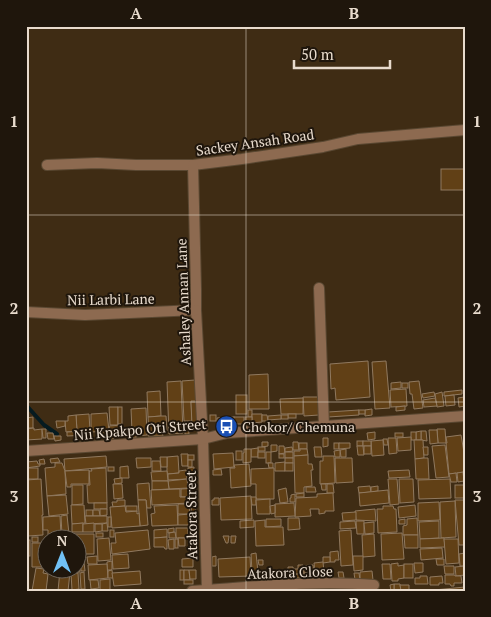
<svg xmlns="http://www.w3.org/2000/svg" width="491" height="617" viewBox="0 0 491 617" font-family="'PT Serif',serif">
  <rect width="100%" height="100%" fill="#3f2c14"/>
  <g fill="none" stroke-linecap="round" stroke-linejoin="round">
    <path stroke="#061b20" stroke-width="4" d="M26,405L44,425L57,434"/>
  </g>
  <g fill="#614016" stroke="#90795f">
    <rect x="441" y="169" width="24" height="21"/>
    <path d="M368,361L370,397L336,400L335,388L331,389L330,364Z"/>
    <path d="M386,361L390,408L375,409L372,362Z"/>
    <path d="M268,374L269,409H249V375Z"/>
    <path d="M195,380L196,401H191L192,421H184L182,381Z"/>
    <path d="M181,381L183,433L169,434L167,382Z"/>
    <path d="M419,381L423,408L414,409L412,394H410L409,382Z"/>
    <path d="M401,382V388L391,389V383Z"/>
    <rect x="402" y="383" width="6" height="5"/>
    <path d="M406,389L407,406L391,407L390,390Z"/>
    <path d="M462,390V394L444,396V392Z"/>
    <path d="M160,391L161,416L148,417L147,392Z"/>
    <path d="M434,392L435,396L423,398L422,394Z"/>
    <path d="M442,392L444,406L437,407L435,394Z"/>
    <rect x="236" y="395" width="11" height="19"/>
    <path d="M454,395L455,405L446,406L445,396Z"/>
    <path d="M303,397H319V415L304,416Z"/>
    <path d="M464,397L465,406L459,407L458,398Z"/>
    <path d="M303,398V414H281L280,399Z"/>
    <path d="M435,398L437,406L424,407L423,400Z"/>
    <path d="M191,402H197L198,426H192Z"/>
    <path d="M405,406V410L396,411V407Z"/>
    <path d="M109,407H118V425H110Z"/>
    <rect x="118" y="407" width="4" height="17"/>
    <path d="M146,408L147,435L136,436V431H132L131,409Z"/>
    <path d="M372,409V415L365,416V410Z"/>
    <rect x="248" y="410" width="4" height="7"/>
    <path d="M359,410V415L328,417V412Z"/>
    <rect x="359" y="410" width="6" height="4"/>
    <path d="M107,413L109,431L91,432V414Z"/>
    <path d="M89,414L90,431H77L76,415Z"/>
    <path d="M252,414H262V422L252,423Z"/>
    <rect x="288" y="414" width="8" height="4"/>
    <path d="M76,415L77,431L66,432L65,421H68V416Z"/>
    <rect x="210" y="415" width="6" height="6"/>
    <path d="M262,415H267L268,421H262Z"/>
    <rect x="281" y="415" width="7" height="4"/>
    <path d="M281,415V419L268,420V416Z"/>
    <path d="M161,416H166L167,431L149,432L148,417Z"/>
    <path d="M33,417V428H26V418Z"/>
    <path d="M226,417V425H217V418Z"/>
    <rect x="227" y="417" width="7" height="6"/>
    <rect x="234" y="417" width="10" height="7"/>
    <rect x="245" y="417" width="7" height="6"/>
    <path d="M56,421H65V426L57,428Z"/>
    <path d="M185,424H188L189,434H185Z"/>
    <path d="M122,425V431H110L109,426Z"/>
    <path d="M34,428V430L42,429V439L26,440V429Z"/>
    <path d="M42,429H46V438H43Z"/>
    <path d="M437,429H445L446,443H438Z"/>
    <path d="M429,430H437L438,443L430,444Z"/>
    <path d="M89,431V435L67,436V432Z"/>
    <path d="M113,431L114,439H108V432Z"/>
    <path d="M123,431V437H115V432Z"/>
    <path d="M421,431H426L427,441L421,440Z"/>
    <path d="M421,431V440H416V432Z"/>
    <path d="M100,432H108V436L100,437Z"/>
    <rect x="130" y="432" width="6" height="6"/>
    <path d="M162,432L163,436H148V433Z"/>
    <path d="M375,432V439L368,440L367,433Z"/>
    <rect x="411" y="432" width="5" height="8"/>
    <path d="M47,433H53L54,439H48Z"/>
    <rect x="395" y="433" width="8" height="4"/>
    <path d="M90,435V439L80,440V436Z"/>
    <path d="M461,435L465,458V472L449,474L446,443H447L446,437Z"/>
    <path d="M54,436H61V440L55,441Z"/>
    <path d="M411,437V450L398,451L397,438Z"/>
    <path d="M323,438H328V446L323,447Z"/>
    <path d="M388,438H396L397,453L389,454Z"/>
    <path d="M383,439H387L388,445H384Z"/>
    <path d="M383,440L384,455L372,456L371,441Z"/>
    <path d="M414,440H423L424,458L415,459Z"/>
    <rect x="357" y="441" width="6" height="5"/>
    <rect x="363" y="441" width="8" height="5"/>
    <path d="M262,442H268V446L262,447Z"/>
    <path d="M293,442H298L299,450H293Z"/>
    <rect x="299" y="443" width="8" height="6"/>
    <rect x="334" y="443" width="5" height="6"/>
    <path d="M339,443H350V448L339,449Z"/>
    <path d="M271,445H277V451L271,452Z"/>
    <path d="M445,445L449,477L436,478L432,446Z"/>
    <path d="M279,446H284L285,453L279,454Z"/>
    <path d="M357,446H363L364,455H358Z"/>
    <rect x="364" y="446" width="7" height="8"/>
    <rect x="258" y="447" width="7" height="4"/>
    <path d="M292,447L293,451L285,452V448Z"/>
    <path d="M314,447H321L322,457H315Z"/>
    <path d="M423,447H428V455H424Z"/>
    <path d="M258,448V457H251V449Z"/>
    <path d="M244,449H251V462L243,463V453H244Z"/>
    <path d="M300,449H307L308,455L294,456V451H300Z"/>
    <path d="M346,449V457H341L340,450Z"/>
    <path d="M340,450V457H335L334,451Z"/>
    <rect x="236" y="451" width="6" height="9"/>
    <rect x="258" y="452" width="7" height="6"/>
    <rect x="266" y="452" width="5" height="11"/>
    <rect x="285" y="452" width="8" height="6"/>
    <path d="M233,453L234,467L214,469L213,454Z"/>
    <path d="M181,454H188V466H182Z"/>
    <rect x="279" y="454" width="5" height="4"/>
    <rect x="188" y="455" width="6" height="5"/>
    <path d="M308,455V464H312L313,470H311L312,486L304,487V493H295L294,456Z"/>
    <path d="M106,456L107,467L65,471L64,459Z"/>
    <path d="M178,456L179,473L167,474V457Z"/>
    <path d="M323,456H334L335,483L320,484V461H323Z"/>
    <path d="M160,457H167V467H161Z"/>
    <path d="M58,458L60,462L51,463L50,459Z"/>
    <path d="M136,458H151V467L137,468Z"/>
    <rect x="285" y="458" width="8" height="5"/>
    <path d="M335,458H352L353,482L336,483Z"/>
    <path d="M424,458H428L429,479H416L415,459Z"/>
    <path d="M44,459L45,464H40L39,460Z"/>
    <rect x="188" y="460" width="4" height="7"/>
    <path d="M37,461L38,464H40V466L26,468V462Z"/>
    <path d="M152,461H160L161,471H152Z"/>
    <path d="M285,462V471H275V463Z"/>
    <path d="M55,463H62L65,471L66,494L47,496L45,468L55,467Z"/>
    <path d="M268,463H273V468H269Z"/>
    <rect x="285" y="463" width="8" height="8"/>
    <path d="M249,464L251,486L231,488L230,468H235L234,465Z"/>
    <path d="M128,466L129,478H120V467Z"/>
    <rect x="108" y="467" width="6" height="4"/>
    <path d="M194,467V474L188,475V468Z"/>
    <rect x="26" y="468" width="12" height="11"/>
    <path d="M106,468L107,503H88L87,485H90L89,471H92L91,469Z"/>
    <path d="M274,468V499H256V484H251V469Z"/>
    <path d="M221,469L222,475H213V470Z"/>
    <path d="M89,470V484H71V487H67L65,471Z"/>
    <path d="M186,470L187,479L168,480V474L179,473V471Z"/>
    <path d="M409,470L410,477L389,478L388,471Z"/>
    <path d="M167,471L168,481H152L151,472Z"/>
    <path d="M463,472L464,481L458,482L457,473Z"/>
    <path d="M456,473L457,482H451L449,474Z"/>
    <path d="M188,475H195V483H189Z"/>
    <path d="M122,478V483L115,484L114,479Z"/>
    <path d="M41,479L43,515H42L43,535L28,536L26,480Z"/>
    <path d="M187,479L188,488L169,489L168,481Z"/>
    <path d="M388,479H397L399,504L390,505Z"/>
    <path d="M399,479H413L414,502L400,503Z"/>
    <path d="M450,479L451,498L419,499L418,480Z"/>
    <path d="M152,481H168L169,489L152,490Z"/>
    <path d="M149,483L151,508H147L146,500H138L137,484Z"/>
    <rect x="188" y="483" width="7" height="5"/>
    <path d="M113,484H122L123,498L114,499Z"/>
    <path d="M321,484H326V490H322Z"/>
    <path d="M327,484H333L334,493H327Z"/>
    <path d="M72,485H83V504L72,505Z"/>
    <rect x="455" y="485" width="10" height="13"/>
    <path d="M370,486L371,492L359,493L358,487Z"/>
    <path d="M378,486V491L371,492V487Z"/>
    <path d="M306,487H315L316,492H306Z"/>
    <path d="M196,488V497H181V489Z"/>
    <path d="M286,488L288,502L280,503L278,490Z"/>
    <path d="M180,489V497H188L189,503L152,505L151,490Z"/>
    <path d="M388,490L389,503L360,506L359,493Z"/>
    <path d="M304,493V497H296V494Z"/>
    <path d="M333,493L334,511H325V513L319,514V509H310L311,516L295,517L296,498L317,497V494Z"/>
    <path d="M295,494V502H290V498H291V495Z"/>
    <path d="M66,495L68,514L49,516L47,496Z"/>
    <path d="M251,496L252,519L221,520L220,498Z"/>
    <path d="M190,497H195L196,516H192Z"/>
    <path d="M251,497H256V505H252Z"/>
    <path d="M214,498H219V505H212V500H214Z"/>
    <path d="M270,499V514H257L256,500Z"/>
    <path d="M117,500H125V506L113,507L112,502H117Z"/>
    <path d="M138,500H146L148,525L140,526Z"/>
    <path d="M455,500H465V545H459Z"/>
    <path d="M455,501L456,537L441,538L440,502Z"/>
    <path d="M439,502L440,520L418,521V503Z"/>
    <rect x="94" y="503" width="13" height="6"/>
    <path d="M294,503L295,516L275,517V504Z"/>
    <path d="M178,504H189L190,514H178Z"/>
    <path d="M71,505H84L85,523L72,524Z"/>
    <path d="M177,505L178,525L152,526L151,514L155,513L154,506Z"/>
    <path d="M275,505V513L271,514L270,506Z"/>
    <path d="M415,505L416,516L399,518L398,507Z"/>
    <path d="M125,506L126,512L137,511V514L139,513L140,526L112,528L110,507Z"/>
    <rect x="126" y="506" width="11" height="5"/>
    <path d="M383,506H393L394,509H396L397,532L378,533L377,509H383Z"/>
    <path d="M100,509H107V515L100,516Z"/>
    <path d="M375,509L376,521L356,520L355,511Z"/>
    <rect x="86" y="510" width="7" height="6"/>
    <path d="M93,510H99L100,516H93Z"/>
    <path d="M356,512V520L343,521L342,513Z"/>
    <path d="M190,514V525H178V515Z"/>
    <path d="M67,515L69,534L62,535L61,516Z"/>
    <path d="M60,516L61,535L48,536V530H43V517Z"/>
    <path d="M85,516H107V523L86,524Z"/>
    <rect x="108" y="517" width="3" height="10"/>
    <path d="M190,517H196V524L190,525Z"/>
    <path d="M288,518H299L300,529L288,530Z"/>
    <path d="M417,518L418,535H403V526L407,525V519Z"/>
    <path d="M266,519H281V526L266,527Z"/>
    <path d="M405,519V524H399V520Z"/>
    <path d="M254,520V527L240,528V521Z"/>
    <path d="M265,520V527H283L284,545L256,546L255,521Z"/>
    <path d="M355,521L356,528L340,529V522Z"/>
    <path d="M356,521H364V534H357Z"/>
    <path d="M439,521V538L420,539L419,522Z"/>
    <path d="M374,522V533L365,534L364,523Z"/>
    <path d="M83,523V532H72V524Z"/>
    <path d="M94,523V532H83V524Z"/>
    <path d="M107,523L108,531H102V524Z"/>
    <path d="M95,524H102V531L95,532Z"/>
    <path d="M174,528V532L168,533V529Z"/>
    <rect x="176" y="528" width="12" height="10"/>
    <path d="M167,529V537L154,538V530Z"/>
    <rect x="110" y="530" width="4" height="7"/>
    <path d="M148,530L150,549L112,554L111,543H116L115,533Z"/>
    <path d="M351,530L353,565L341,566L339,531Z"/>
    <path d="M175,532L176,538H169V533Z"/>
    <rect x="96" y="533" width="7" height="4"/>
    <path d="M402,533L404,559L382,560L381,534Z"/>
    <path d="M70,534H94V554H78V540H70Z"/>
    <path d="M374,534L375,556L363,557L362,535Z"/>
    <path d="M404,535H418V548H405Z"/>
    <path d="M223,536H229L228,543H226Z"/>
    <path d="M231,536H236L235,543H231Z"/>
    <rect x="32" y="537" width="6" height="5"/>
    <path d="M167,537V549H165L164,547H154V538Z"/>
    <path d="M109,538L111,560L98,561L97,539Z"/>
    <path d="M178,538H185V546H179Z"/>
    <path d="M444,538L445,547L420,548V539Z"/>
    <path d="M174,539V549H169L168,540Z"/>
    <rect x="175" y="539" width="3" height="9"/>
    <path d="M444,539H458L459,563L446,564Z"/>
    <rect x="26" y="540" width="4" height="16"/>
    <path d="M32,543H44V545H48V567H32Z"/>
    <path d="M442,548L443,558L421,560L420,549Z"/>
    <path d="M338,551L339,560H335V562H330V552Z"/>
    <path d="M256,553L258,572H252L251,554Z"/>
    <path d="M465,553V566H460L459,554Z"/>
    <path d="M78,554L80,572L72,573V570H78Z"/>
    <path d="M80,554H83L85,571H81Z"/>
    <path d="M128,554L129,568L113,569L112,555Z"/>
    <path d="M97,556V564H88L87,557Z"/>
    <path d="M216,556V566H212V557Z"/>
    <path d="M353,556H363V570L354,571Z"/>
    <path d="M250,557L251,576L219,577L218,559Z"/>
    <path d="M323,557H330V562L323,563Z"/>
    <path d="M193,558V567H182V559Z"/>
    <path d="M436,559H444V565H437Z"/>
    <path d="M258,560H263V565H259Z"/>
    <path d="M112,561V570H107V562Z"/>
    <path d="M323,562L324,572L315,573L314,563Z"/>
    <path d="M398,563V566L404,565V578L398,579V581H392L391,564Z"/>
    <path d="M414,563H423V572L415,573Z"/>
    <path d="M107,564L108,578L89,580L88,565Z"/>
    <path d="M382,564H390L391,579H383Z"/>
    <rect x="404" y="564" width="9" height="14"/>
    <path d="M298,565H303L304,574H295L294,569H298Z"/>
    <path d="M309,565H313L314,572H310Z"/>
    <path d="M309,565V572L304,573V566Z"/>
    <path d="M444,566H454V574H445Z"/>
    <path d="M465,566V575L456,576L455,567Z"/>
    <path d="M288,567H293L294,573L288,574Z"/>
    <path d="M36,568L44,569L43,573L48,574L46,591H32Z"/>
    <path d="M60,570L70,572L68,591H58Z"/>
    <path d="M112,570L113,578H108V571Z"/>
    <rect x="180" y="570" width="4" height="10"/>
    <path d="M184,570H189L190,580H184Z"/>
    <path d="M189,570H196V579H190Z"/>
    <path d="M140,571L141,584L114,586L112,573Z"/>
    <path d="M372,571L373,580L360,581V572Z"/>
    <path d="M84,572L85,589H81L80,573Z"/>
    <path d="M338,572H343L344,578H339Z"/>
    <path d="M71,573H78L79,589L72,590Z"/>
    <path d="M354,573H359L360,580H355Z"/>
    <path d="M252,574H258V578H253Z"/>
    <rect x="296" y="574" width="8" height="4"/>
    <path d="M286,575H294L295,580L286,581Z"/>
    <path d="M445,575H455V576H461L462,583H454V586H451L450,584H445Z"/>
    <path d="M420,576H427L428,584H415V578H420Z"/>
    <path d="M442,576L443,583H439V585H430V577Z"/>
    <path d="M272,577H280L281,580L272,581Z"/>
    <path d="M110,579V590H100V580Z"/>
    <path d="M90,580H98L99,588L91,589Z"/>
    <rect x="184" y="580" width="9" height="4"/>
    <path d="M394,584H400L401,591H394Z"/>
    <path d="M394,584V591H391L390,585Z"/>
    <path d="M400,585H409V590L401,591Z"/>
    <path d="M465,587V591H434V590Z"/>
  </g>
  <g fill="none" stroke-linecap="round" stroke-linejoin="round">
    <defs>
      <g id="minor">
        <path d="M47,165L97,163L136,165H193L242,159L323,147L358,139L465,130"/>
        <path d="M193,165L196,289V310L203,439L207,591"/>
        <path d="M319,288L324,426"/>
        <path d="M26,312L85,315L196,310"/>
        <path d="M26,451L203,439L227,433L465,416"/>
        <path d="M192,591C252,587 314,580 374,585"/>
      </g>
    </defs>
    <use href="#minor" stroke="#5a4832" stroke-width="12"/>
    <use href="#minor" stroke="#8d6a50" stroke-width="10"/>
  </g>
  <path fill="none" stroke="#e8dbcd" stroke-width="1" stroke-opacity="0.55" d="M246,26V591M26,215H465M26,402H465"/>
  <defs>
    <symbol id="bus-disc" viewBox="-11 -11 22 22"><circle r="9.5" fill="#1a4fb4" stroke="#1f160c"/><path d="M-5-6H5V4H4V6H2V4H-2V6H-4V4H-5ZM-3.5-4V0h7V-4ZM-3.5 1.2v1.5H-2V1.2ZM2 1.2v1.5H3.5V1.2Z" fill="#fff"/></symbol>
  </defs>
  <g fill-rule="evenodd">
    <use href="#bus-disc" x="214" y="414" width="25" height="25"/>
  </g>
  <g text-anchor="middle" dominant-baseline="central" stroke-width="4" stroke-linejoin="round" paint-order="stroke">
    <g font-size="14" fill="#e8dbcd" stroke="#1f160c">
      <text transform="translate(255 142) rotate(-8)">Sackey Ansah Road</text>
      <text transform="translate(111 299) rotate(-1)">Nii Larbi Lane</text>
      <text transform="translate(183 302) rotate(-92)">Ashaley Annan Lane</text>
      <text transform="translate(140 429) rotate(-5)">Nii Kpakpo Oti Street</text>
      <text transform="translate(191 515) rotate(-91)">Atakora Street</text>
      <text transform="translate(290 572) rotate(-2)">Atakora Close</text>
    </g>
    <g font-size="14" fill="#e8dbcd" stroke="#1f160c" text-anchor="start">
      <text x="242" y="426">Chokor/ Chemuna</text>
    </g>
  </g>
  <rect width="491" height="617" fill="none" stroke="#1f160c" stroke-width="55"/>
  <g transform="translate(62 554)"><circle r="24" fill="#1f160c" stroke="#6f6559"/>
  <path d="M0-4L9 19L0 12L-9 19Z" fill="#71c1f5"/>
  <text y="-8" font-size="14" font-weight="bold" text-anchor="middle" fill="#e8dbcd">N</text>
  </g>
  <path d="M294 60v8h96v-8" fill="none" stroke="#e8dbcd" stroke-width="2.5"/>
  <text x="301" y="60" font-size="15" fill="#e8dbcd" stroke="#1f160c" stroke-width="4" paint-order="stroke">50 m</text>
  <rect x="28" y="28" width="436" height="562" fill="none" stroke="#e8dbcd" stroke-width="2"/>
  <g font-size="16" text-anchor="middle" font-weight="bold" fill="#e8dbcd">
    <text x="136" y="19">A</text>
    <text x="354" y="19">B</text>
    <text x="14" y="127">1</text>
    <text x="477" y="127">1</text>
    <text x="14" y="314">2</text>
    <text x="477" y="314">2</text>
    <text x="14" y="502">3</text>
    <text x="477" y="502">3</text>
    <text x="136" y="609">A</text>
    <text x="354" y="609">B</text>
  </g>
</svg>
